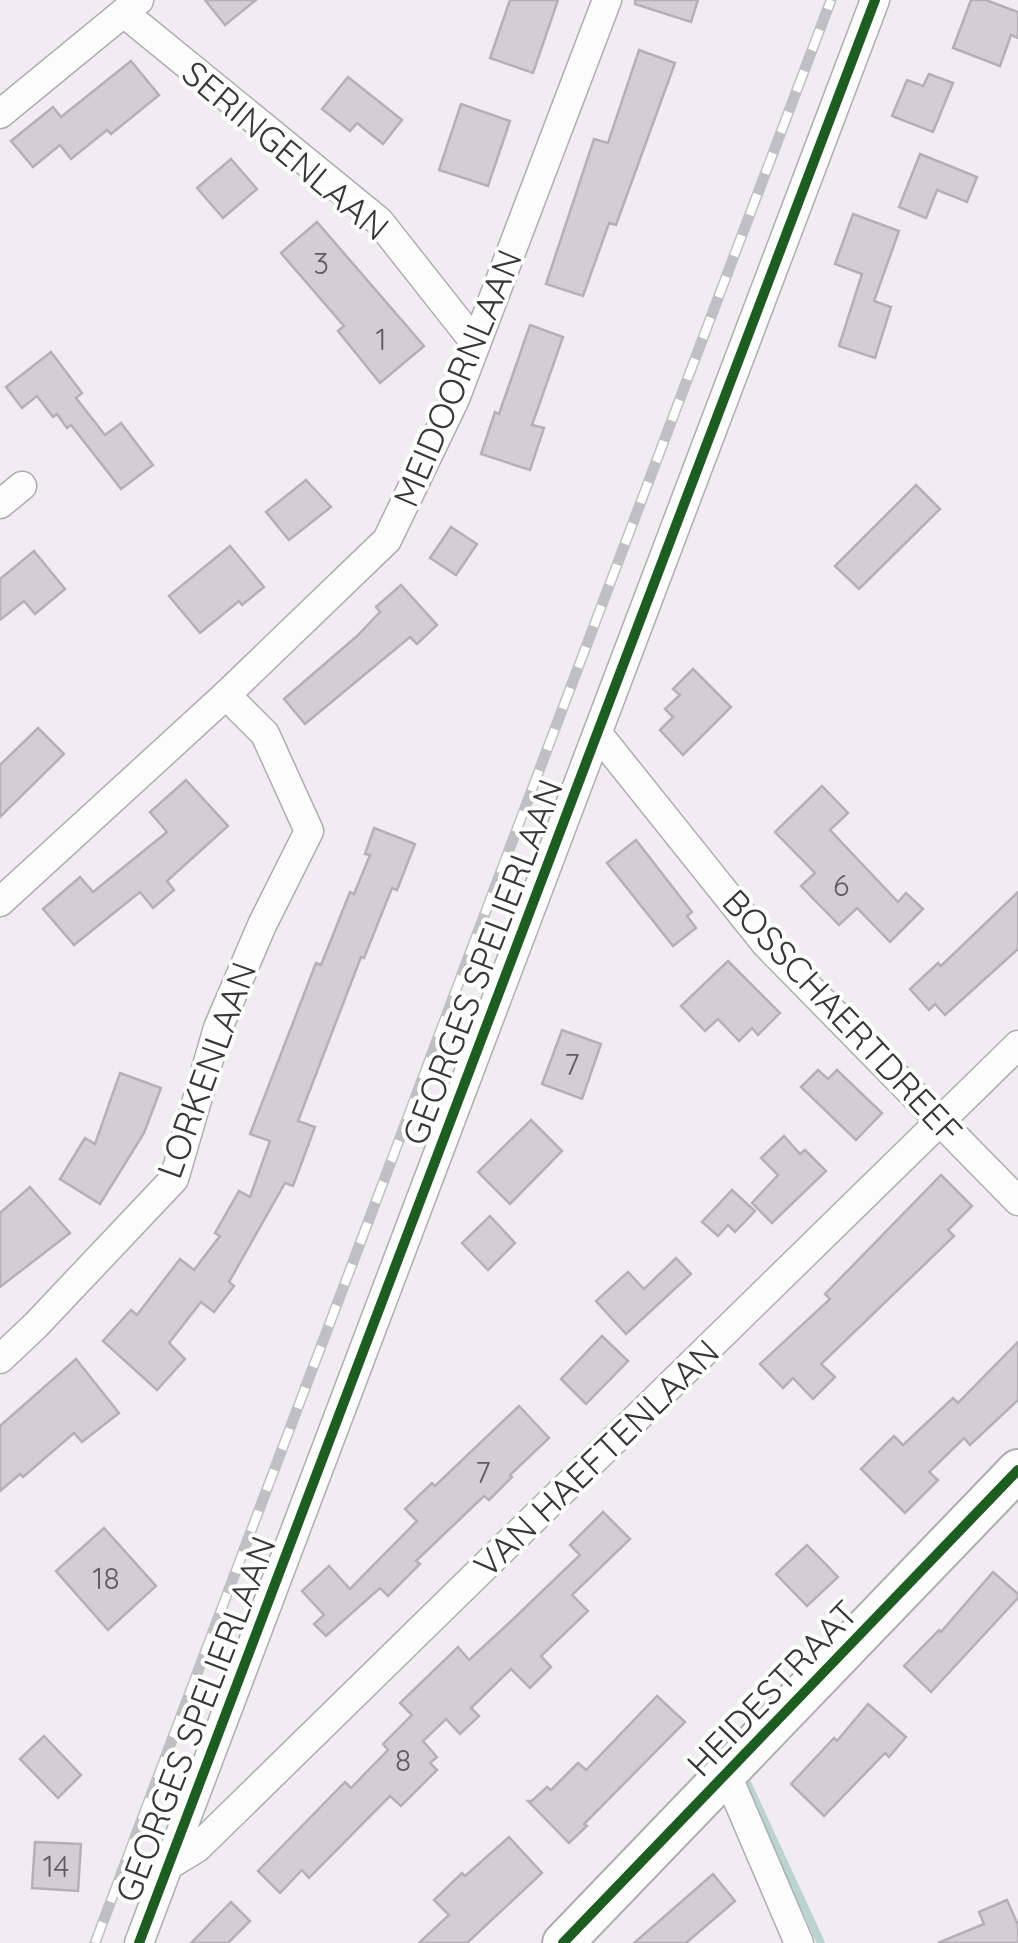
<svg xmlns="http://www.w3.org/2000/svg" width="1018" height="1943" viewBox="0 0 1018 1943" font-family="Quicksand,sans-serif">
  <rect width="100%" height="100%" fill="#f0edf1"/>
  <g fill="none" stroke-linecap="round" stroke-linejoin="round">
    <path stroke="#bad4d2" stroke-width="8" d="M744,1776L821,1943"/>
  </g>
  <g fill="#d3ced4" stroke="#b4b1b4" stroke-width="2.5">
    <path d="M205,0H256L225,25Z"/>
    <path d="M510,0H558L533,73L490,58Z"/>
    <path d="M635,0H698L691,22L635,4Z"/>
    <path d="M971,0H986L1018,12V38L1011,35L1000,66L953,48Z"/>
    <path d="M639,50L675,63L616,225L609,223L583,296L546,284L594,139L608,143Z"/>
    <path d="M131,61L159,95L111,134L107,130L71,159L60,145L33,167L11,141L53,107L61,117Z"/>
    <path d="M929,74L953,83L933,132L892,116L907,80L923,86Z"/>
    <path d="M348,77L402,120L383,144L357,123L350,131L322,109Z"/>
    <path d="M461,104L510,121L488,186L439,170Z"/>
    <path d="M920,154L977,177L967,202L937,190L926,218L899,207Z"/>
    <path d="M231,159L257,189L223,218L197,188Z"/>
    <path d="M853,214L899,231L874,301L891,307L875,358L839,346L862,274L835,264Z"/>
    <path d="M317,222L424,346L380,383L338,331L344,326L281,253Z"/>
    <path d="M530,325L563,337L532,425L544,428L530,470L481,454L495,412L499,414Z"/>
    <path d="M51,352L82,393L76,398L105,435L121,423L153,465L121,489L71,425L67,428L57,414L53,417L37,396L22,408L6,387Z"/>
    <path d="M306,480L331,507L289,540L266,512Z"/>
    <path d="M916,485L940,509L859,589L835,566Z"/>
    <path d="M451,527L477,544L456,575L430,558Z"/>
    <path d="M230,546L264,587L242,605L239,601L200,633L169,596Z"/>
    <path d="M34,551L65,589L35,614L24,601L0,620V579Z"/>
    <path d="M401,585L437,625L417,644L410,637L305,724L284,699L357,636L380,612L376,607Z"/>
    <path d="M693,669L731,707L683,755L660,730L673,717L665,709L680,695L673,689Z"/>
    <path d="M38,728L64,754L0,817V765Z"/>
    <path d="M186,780L228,826L167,881L174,890L153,908L140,892L74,945L43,909L80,877L93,892L167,832L150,812Z"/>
    <path d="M822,786L848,813L830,830L898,902L906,893L923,909L890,942L857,908L839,925L801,886L815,873L775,832Z"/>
    <path d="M374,828L415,844L397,890L392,888L364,958L361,957L298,1121L315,1127L293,1186L285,1183L229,1282L234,1286L214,1312L201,1302L169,1343L185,1359L157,1390L103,1341L131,1310L137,1315L180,1259L194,1270L220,1236L215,1233L239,1191L250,1197L270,1141L250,1134L316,963L321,965L350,892L354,894L370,855L365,854Z"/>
    <path d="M636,840L692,912L687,916L696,928L673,946L607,863Z"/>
    <path d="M1018,892V949L945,1015L935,1004L929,1010L910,989L938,963L941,966Z"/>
    <path d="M728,961L780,1013L758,1035L752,1028L739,1041L718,1019L705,1031L681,1006Z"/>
    <path d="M562,1030L601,1044L582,1099L542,1084Z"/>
    <path d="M818,1070L828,1079L837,1070L882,1113L856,1140L801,1087Z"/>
    <path d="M120,1073L161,1088L144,1133L100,1204L60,1179L85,1138L95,1144Z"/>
    <path d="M531,1120L562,1151L510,1204L478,1172Z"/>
    <path d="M784,1136L800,1154L805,1150L826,1171L772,1223L752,1203L778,1175L761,1158Z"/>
    <path d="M941,1175L972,1206L948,1230L954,1236L821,1364L835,1377L813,1399L793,1378L783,1388L760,1364L830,1299L825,1294Z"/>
    <path d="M30,1187L70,1233L0,1287V1213Z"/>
    <path d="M732,1190L755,1211L735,1232L728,1225L718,1236L702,1222Z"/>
    <path d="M490,1216L515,1243L488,1270L462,1243Z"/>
    <path d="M676,1258L691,1274L626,1334L596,1301L628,1272L644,1289Z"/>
    <path d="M602,1336L628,1361L586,1404L561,1379Z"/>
    <path d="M1018,1342V1400L970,1445L964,1438L929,1472L938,1480L905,1513L861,1469L894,1436L903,1445L953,1398L958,1403Z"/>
    <path d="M76,1359L119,1413L82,1442L74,1433L23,1477L20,1474L0,1491V1426Z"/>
    <path d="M519,1406L549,1438L510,1475L512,1477L489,1500L484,1496L416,1561L420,1564L388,1596L380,1588L326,1636L314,1624L324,1615L302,1591L329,1566L350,1589L417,1521L405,1509L432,1483L435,1486Z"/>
    <path d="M603,1512L630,1539L572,1595L588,1611L541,1656L551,1667L530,1688L511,1669L471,1708L479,1716L460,1734L446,1719L423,1741L437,1757L430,1763L437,1770L401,1806L390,1796L309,1878L302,1870L280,1893L258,1871L345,1782L351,1788L388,1750L383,1744L412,1715L400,1703L458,1647L469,1660L508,1624L580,1555L570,1545Z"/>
    <path d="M104,1528L156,1586L108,1630L56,1571Z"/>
    <path d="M807,1545L838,1577L807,1606L776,1574Z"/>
    <path d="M993,1572L1018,1594V1598L931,1692L904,1666L939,1630L941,1632Z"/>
    <path d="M657,1696L685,1722L584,1824L587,1826L569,1843L528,1801H532L547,1787L551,1790L578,1763L586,1770Z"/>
    <path d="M868,1704L906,1737L889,1757L885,1753L824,1816L791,1784L834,1738L837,1741Z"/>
    <path d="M44,1736L81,1775L58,1798L20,1759Z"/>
    <path d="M509,1837L542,1873L467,1943H419L449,1915L434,1900L462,1873L465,1876Z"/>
    <path d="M35,1842L81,1844L78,1891L32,1888Z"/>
    <path d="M713,1874L735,1901L686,1943H634Z"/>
    <path d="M1007,1900L1018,1925V1943H938L984,1924L979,1912Z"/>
    <path d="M231,1902L250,1921L228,1943H191Z"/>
  </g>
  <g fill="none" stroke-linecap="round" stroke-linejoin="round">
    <defs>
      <g id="street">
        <path d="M124,13L379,221L476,344"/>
        <path d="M0,114L139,0"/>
        <path d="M0,504L22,486"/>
        <path d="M598,734L766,944L1018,1201"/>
        <path d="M0,902L226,695L387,540L455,399L607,0"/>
        <path d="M0,1359L36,1325L174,1179L218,1028L262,925L309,831L265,734L226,695"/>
        <path d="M727,1775L799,1943"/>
        <path d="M169,1865L197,1848L1018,1045"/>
        <path d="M139,1943L875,0"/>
      </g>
      <path id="secondary" d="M563,1943L1018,1470"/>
    </defs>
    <use href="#street" stroke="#afadb0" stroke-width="31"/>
    <use href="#secondary" stroke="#afadb0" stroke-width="44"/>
    <use href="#street" stroke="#fdfcfd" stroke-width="28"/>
    <use href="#secondary" stroke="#fdfcfd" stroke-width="40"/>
    <defs>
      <path id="rail" d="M95,1943L831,0"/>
    </defs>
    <use href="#rail" stroke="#c0bfc1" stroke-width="11"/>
    <use href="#rail" stroke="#fff" stroke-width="8" stroke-dasharray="22" stroke-linecap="butt"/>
    <defs>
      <g id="cycleway">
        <path d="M139,1943L875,0"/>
        <path d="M563,1943L1018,1470"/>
      </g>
    </defs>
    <use href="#cycleway" stroke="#fff" stroke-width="16"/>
    <use href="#cycleway" stroke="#1b5e20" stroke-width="10"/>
  </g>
  <g text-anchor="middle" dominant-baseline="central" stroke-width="8" stroke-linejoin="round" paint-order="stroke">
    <g font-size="30" fill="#5f5c5f">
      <text x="321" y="263">3</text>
      <text x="381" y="339">1</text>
      <text x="841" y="885">6</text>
      <text x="572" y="1064">7</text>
      <text x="483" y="1472">7</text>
      <text x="106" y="1578">18</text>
      <text x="403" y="1760">8</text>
      <text x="56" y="1866">14</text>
    </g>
    <g font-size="35" fill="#383638" stroke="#fff">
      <text transform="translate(286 150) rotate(40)">SERINGENLAAN</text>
      <text transform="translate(457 378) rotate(-67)">MEIDOORNLAAN</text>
      <text transform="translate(482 962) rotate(-69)">GEORGES SPELIERLAAN</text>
      <text transform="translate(843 1016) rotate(47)">BOSSCHAERTDREEF</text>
      <text transform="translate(206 1070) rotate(-70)">LORKENLAAN</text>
      <text transform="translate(596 1458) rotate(-44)">VAN HAEFTENLAAN</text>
      <text transform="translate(772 1688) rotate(-46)">HEIDESTRAAT</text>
      <text transform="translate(195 1719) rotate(-69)">GEORGES SPELIERLAAN</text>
    </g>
  </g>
</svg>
